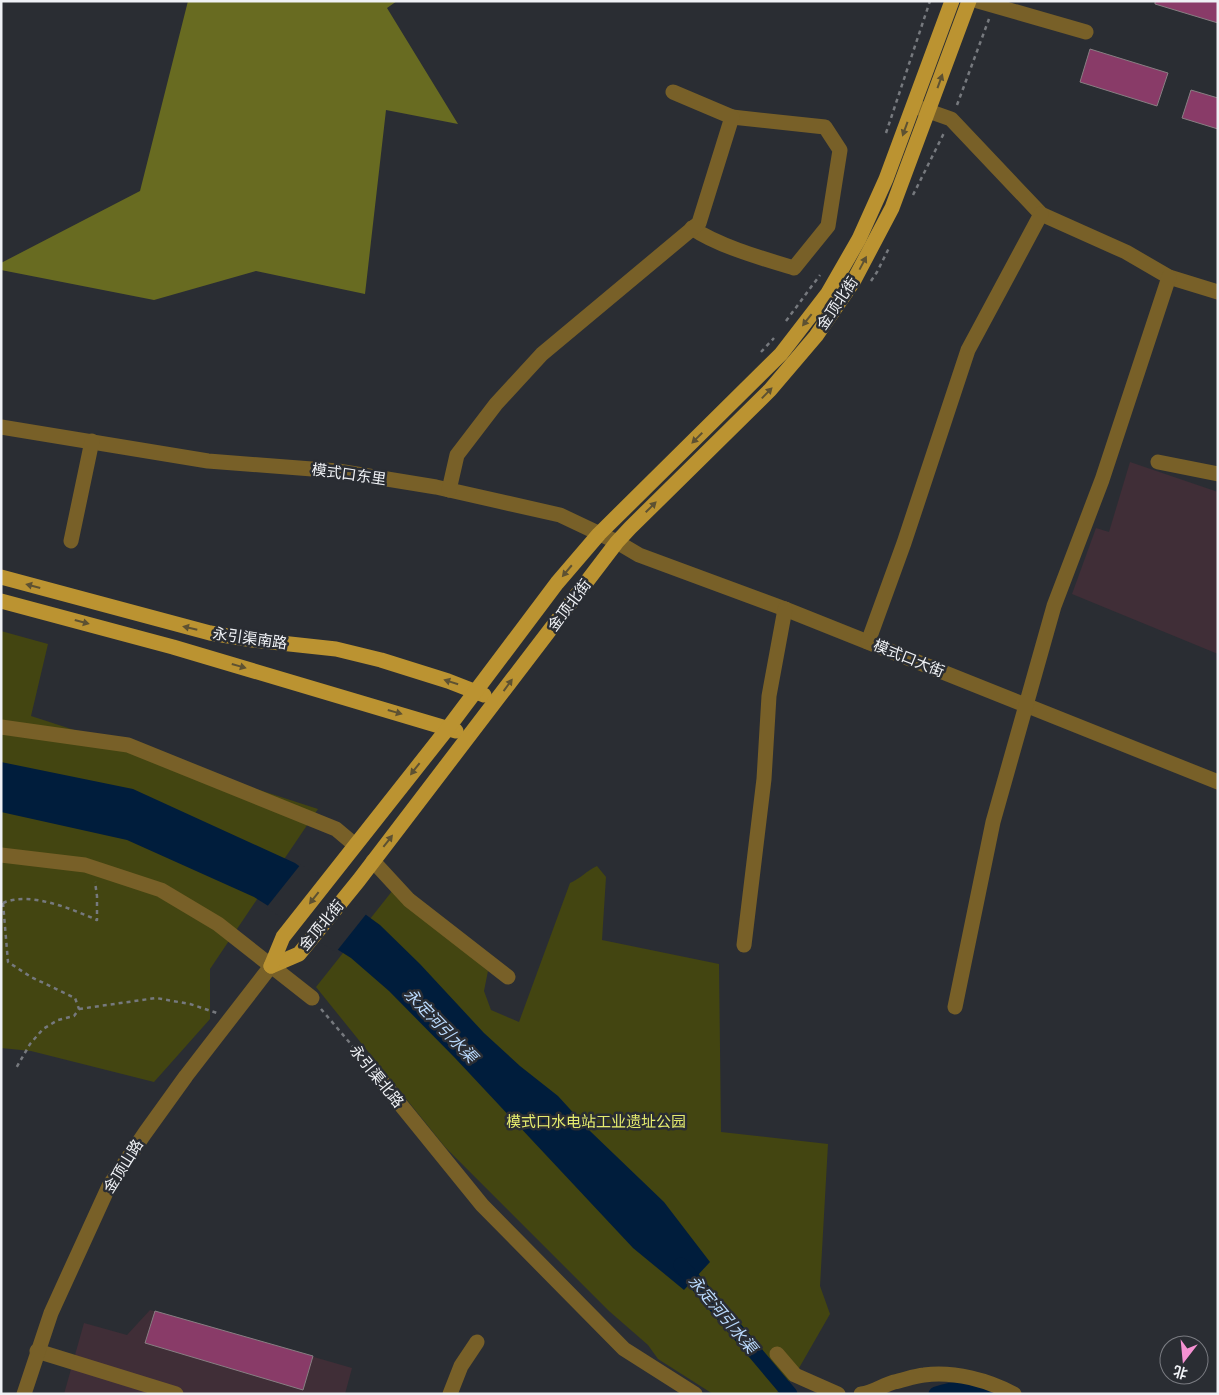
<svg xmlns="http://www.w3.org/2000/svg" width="1219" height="1395" viewBox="0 0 1219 1395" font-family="'IBM Plex Sans','Noto Sans SC',sans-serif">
  <rect width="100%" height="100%" fill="#2a2d33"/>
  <g fill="#402e37">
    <path d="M1130,462L1218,492V654L1072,594L1096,528L1109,532Z"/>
    <path d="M150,1310L352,1368L345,1394H64L84,1323L127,1335Z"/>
  </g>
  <g fill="#434511">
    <path d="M1,631L48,644L31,716L318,809L210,969V1019L154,1082L31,1051L1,1048Z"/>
    <path d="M597,866L606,877L602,940L719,964L721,1132L828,1144L820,1286L830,1314L795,1375L775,1394H713L658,1359L648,1345L609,1311L445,1147L316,987L393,890L488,971L484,991L491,1010L519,1022L570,883C580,879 586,871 597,866Z"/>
  </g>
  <path fill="#686b21" d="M188,1H397L387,8L458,124L386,110L365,294L256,271L154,300L1,270V263L140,191Z"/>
  <path fill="#001d3c" d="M1,762L133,789L295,863L380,925L420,964L484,1033L520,1066L558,1096L590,1131L664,1202L710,1262L684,1290L633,1248L455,1058L389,991L351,958L254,897L127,840L1,812Z"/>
  <path fill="#2a2d33" d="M301,864L367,913L336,952L266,908Z"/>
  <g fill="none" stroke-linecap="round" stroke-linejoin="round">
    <g stroke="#001d3c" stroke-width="15">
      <path d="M681,1265L790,1394"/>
      <path d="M936,1394C953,1388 970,1387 987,1394"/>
    </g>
  </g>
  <g fill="#893b68" stroke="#887f83">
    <path d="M1155,1H1218V23L1155,4Z"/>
    <path d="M1090,49L1168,73L1157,106L1080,82Z"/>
    <path d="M1191,90L1218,98V129L1182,118Z"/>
    <path d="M155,1311L313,1356L303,1390L145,1343Z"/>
  </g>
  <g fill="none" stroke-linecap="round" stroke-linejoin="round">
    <g stroke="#76797e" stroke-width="2.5" stroke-dasharray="4 4" stroke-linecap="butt">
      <path d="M957,105L989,19"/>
      <path d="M886,133L930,1"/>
      <path d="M913,195L945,131"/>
      <path d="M871,281L877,272L889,248"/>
      <path d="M786,321L820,275"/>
      <path d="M761,352L774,338"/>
      <path d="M3,903L8,962L31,977L75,998L79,1009L74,1016L58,1020L43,1029L30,1044L15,1070"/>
      <path d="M3,903C29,891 72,909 97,920V896L95,882"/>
      <path d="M79,1009L156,998L190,1004L217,1013"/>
      <path d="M321,1009L361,1056"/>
    </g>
    <g stroke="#786028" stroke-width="15">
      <path d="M978,1L1086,32"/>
      <path d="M917,107L951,119L1041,214L1126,252L1169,277L1218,292"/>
      <path d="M692,228C718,246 764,259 794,268L828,226L840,150L825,127L732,117"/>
      <path d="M1,427L208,461L338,471L436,487L560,515L617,542L639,555L785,609L1218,782"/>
      <path d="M1158,462L1218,474"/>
      <path d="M449,490L457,455L496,404L542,354L699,223L732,117L673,92"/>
      <path d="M71,541L92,441"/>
      <path d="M868,642L904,543L968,350L1041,214"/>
      <path d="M1,727L128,745L336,829L355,845"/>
      <path d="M1,855L85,865L161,890L218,924L312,998"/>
      <path d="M373,861L409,900L508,977"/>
      <path d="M744,945L764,779L769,696L785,609"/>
      <path d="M955,1007L993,822L1054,606L1102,480L1169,277"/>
      <path d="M370,1067L482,1205L624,1349L695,1394"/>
      <path d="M37,1351L176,1394"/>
      <path d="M777,1354L795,1375L838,1394"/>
      <path d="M24,1394L51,1313L109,1186L145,1133L186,1076L271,966"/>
      <path d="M450,1394L461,1366L477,1342"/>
      <path d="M861,1394C873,1393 883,1385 894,1382C904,1380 914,1376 924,1375C954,1371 988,1380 1014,1394"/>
    </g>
    <g stroke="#bb9331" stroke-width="15">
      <path d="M1,577L210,633L253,640L336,649L381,660L448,681L484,695"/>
      <path d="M1,601L173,647L456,731"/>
      <path d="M271,966L299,954L359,880L617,542L630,528L770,390L816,336L853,282L892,208L969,1"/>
      <path d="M271,966L283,937L448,728L557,583L599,534L781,354L828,293L859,239L886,179L952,1"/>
    </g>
  </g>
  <defs><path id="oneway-solid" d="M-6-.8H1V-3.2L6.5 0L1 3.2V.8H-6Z" transform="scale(1.25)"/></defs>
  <g fill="#5d5132">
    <use href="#oneway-solid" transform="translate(940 81) rotate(-70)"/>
    <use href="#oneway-solid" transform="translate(905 129) rotate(110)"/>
    <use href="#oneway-solid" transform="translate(863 263) rotate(-62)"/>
    <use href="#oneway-solid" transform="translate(807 320) rotate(128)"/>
    <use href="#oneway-solid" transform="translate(767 393) rotate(-46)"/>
    <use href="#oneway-solid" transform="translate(697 438) rotate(135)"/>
    <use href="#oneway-solid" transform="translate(651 507) rotate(-45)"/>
    <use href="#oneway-solid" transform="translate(567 571) rotate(130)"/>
    <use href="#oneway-solid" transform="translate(33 586) rotate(-165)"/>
    <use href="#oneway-solid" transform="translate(82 622) rotate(15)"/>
    <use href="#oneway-solid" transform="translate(190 628) rotate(-167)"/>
    <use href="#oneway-solid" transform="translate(239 666) rotate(16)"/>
    <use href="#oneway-solid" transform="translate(451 682) rotate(-162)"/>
    <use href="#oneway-solid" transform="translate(508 685) rotate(-54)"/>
    <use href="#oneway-solid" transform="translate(395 712) rotate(16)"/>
    <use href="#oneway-solid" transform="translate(415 769) rotate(128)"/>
    <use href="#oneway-solid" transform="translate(388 841) rotate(-52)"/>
    <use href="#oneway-solid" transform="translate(314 898) rotate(128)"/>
  </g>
  <g text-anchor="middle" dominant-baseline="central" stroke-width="5" stroke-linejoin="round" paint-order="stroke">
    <g font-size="15" fill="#eff1f5" stroke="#2a2d33">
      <text transform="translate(837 303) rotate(-56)">金顶北街</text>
      <text transform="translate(349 474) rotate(8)">模式口东里</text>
      <text transform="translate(569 605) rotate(-53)">金顶北街</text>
      <text transform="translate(250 638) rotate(8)">永引渠南路</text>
      <text transform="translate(909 658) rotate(22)">模式口大街</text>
      <text transform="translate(321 925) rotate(-50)">金顶北街</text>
      <text transform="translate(377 1076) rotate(51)">永引渠北路</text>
      <text transform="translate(123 1166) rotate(-58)">金顶山路</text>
    </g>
    <g font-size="15" fill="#e5eb6e" stroke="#2a2d33">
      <text x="596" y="1121">模式口水电站工业遗址公园</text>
    </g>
    <g font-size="16" font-style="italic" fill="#badafd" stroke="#2a2d33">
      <text transform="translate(441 1025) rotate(46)">永定河引水渠</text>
      <text transform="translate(723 1314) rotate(50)">永定河引水渠</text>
    </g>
  </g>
  <rect width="1219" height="1395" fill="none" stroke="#eff1f5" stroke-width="5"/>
  <g transform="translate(1184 1360) rotate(196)"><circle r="24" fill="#2a2d33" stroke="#797b81"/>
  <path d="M0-4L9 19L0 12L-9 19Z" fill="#f591d2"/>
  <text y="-8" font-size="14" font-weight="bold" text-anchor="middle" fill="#eff1f5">北</text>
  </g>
</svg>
